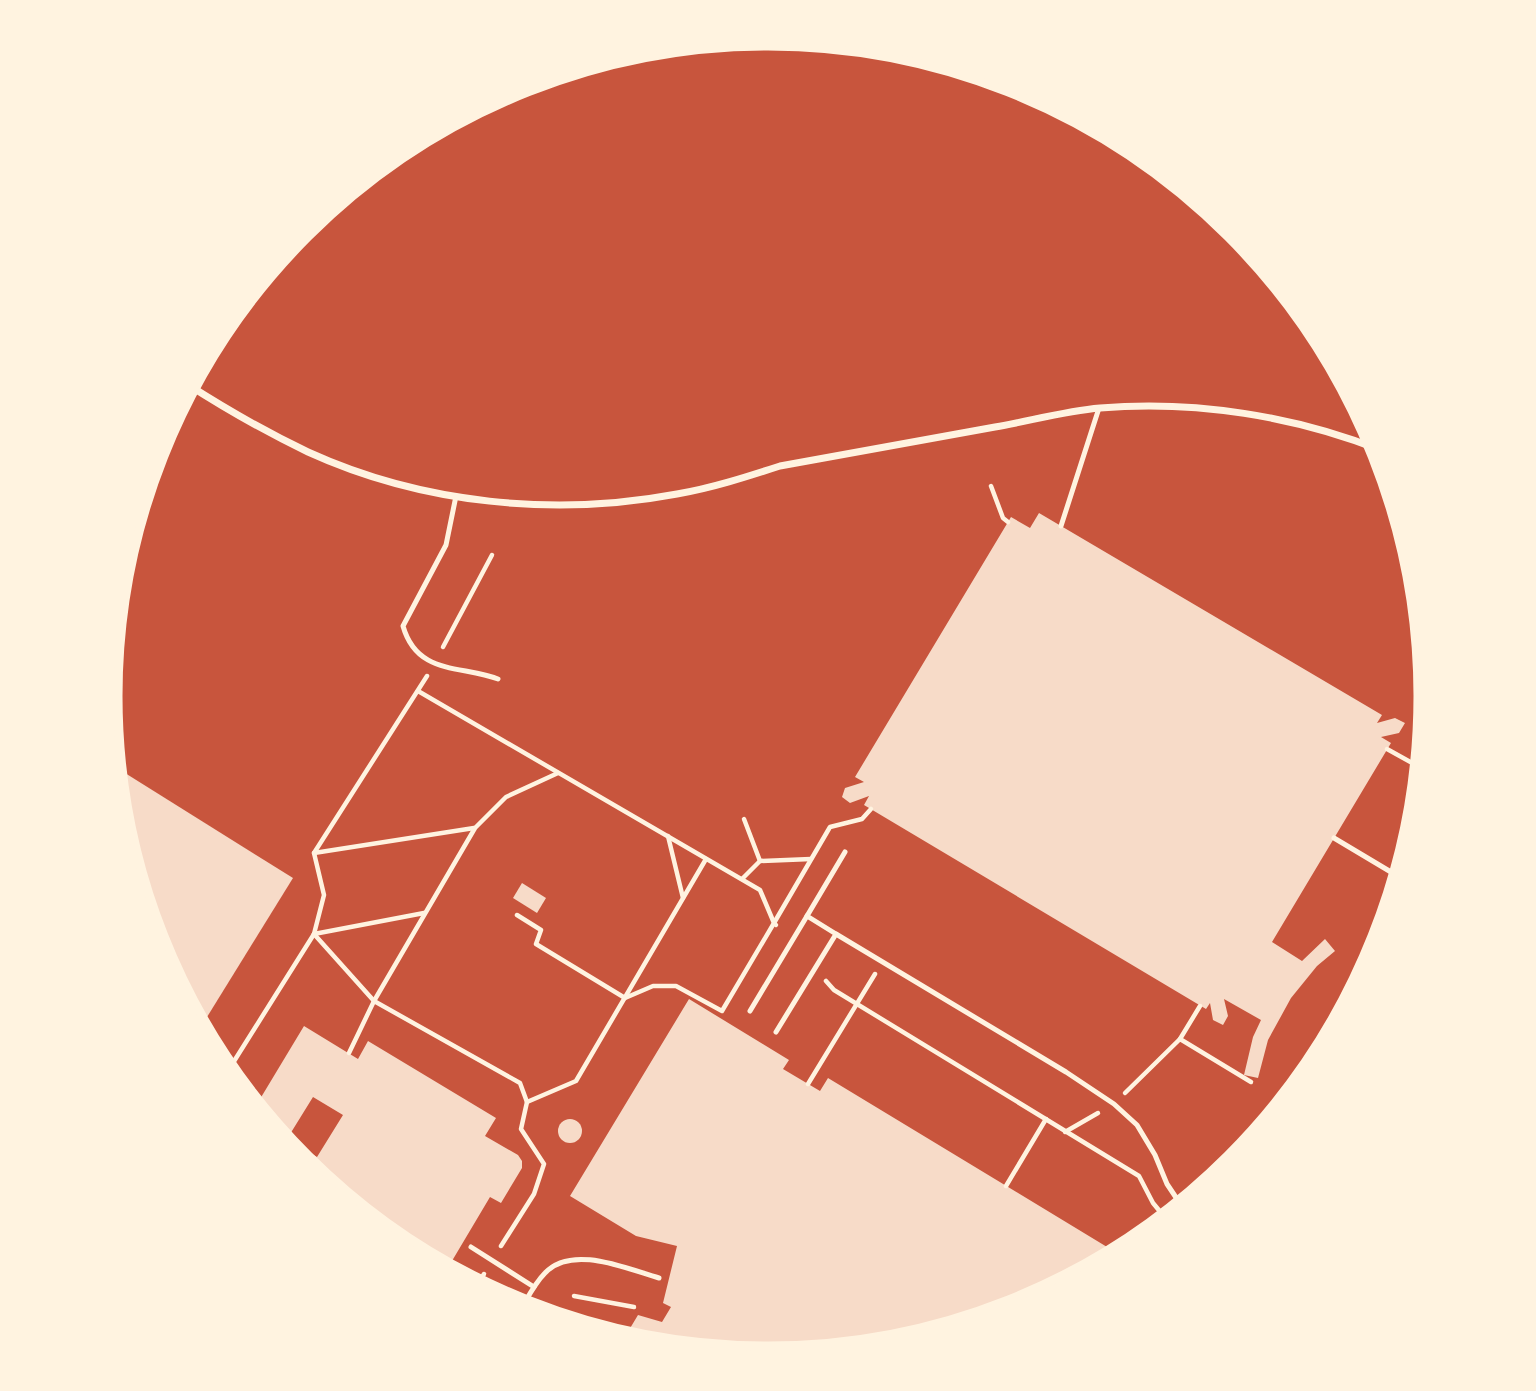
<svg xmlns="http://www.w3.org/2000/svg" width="1536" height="1391" viewBox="0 0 1536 1391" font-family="'Open Sans',sans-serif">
  <rect width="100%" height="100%" fill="#c8553d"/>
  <g fill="#f7dbc8" fill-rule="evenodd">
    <path d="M1039,513L1382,715L1377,723L1395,718L1405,723L1399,733L1381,737L1391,743L1272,942L1302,961L1325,939L1335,951L1317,966L1291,998L1268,1040L1258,1078L1244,1075L1253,1037L1261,1020L1224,999L1228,1016L1223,1025L1213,1020L1210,1003L1206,1009L864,805L869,796L850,803L842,797L845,788L864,782L855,777L1011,517L1030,528Z"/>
    <path d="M117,768L293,878L199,1030L156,949L118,824L114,774Z"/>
    <path d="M522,883L546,898L537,913L513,898Z"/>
    <path d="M689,999L789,1060L783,1069L820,1091L828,1078L1112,1250L1104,1263L1021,1307L897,1345L768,1358L638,1345L623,1340L638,1315L662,1322L671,1307L663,1303L677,1246L636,1236L570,1196Z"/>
    <path d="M304,1026L358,1059L368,1041L496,1118L485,1136L518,1155L522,1161V1168L501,1203L490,1197L446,1271L400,1246L299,1163L254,1109ZM313,1097L343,1115L317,1157L287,1139Z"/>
    <circle cx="570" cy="1131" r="12"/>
  </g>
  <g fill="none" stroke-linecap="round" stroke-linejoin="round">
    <g stroke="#fff3e0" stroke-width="4.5">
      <path d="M991,486L1003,518L1008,522"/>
      <path d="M443,647L492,555"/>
      <path d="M418,691L760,890L774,923L722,1011L676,986H653L625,998L536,944L541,930L517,915"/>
      <path d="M1387,749L1423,769"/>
      <path d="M744,819L760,861"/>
      <path d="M668,836L683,898"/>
      <path d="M314,853L474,828"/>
      <path d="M742,879L760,861L811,859"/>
      <path d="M776,925L774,923L830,827L862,819L871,809"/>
      <path d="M314,934L374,1001L520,1083L527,1102L521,1129L544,1164L534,1194L501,1246"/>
      <path d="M314,934L424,913"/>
      <path d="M826,981L834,990L1139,1176L1153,1203L1167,1220"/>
      <path d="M1180,1039L1200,1006"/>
      <path d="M349,1053L374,1001L475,828L506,797L558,773"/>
      <path d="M226,1074L314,934L324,895L314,853L427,676"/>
      <path d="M808,1084L875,974"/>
      <path d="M1125,1093L1180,1039L1251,1082"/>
      <path d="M527,1102L576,1081L706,859"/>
      <path d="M1065,1132L1098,1113"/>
      <path d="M1006,1186L1046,1119"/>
      <path d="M476,1287L484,1274"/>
      <path d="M574,1296L634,1307"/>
    </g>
    <g stroke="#fff3e0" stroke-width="5">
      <path d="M456,496L446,545L403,626C417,675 460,665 498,679"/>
      <path d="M1061,526L1099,408"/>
      <path d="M106,701L116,694"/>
      <path d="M1334,838L1401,878"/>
      <path d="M836,934L807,916L845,852"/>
      <path d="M750,1011L807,916"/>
      <path d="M776,1032L836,934L1066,1072L1114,1104L1137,1125L1155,1155L1167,1184L1183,1208"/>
      <path d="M471,1247L534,1287"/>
      <path d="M521,1309C528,1297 535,1283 545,1273C572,1244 627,1269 659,1278"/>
    </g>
    <path stroke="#fff3e0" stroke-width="7" d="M187,384C226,409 266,432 308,452C422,504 555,517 677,494C712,488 746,477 780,466C852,453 923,440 995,427C1030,421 1065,411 1100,408C1195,400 1295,416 1383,451"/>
  </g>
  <path d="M0 0H1536V1391H0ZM118 696a650 650 0 1 1 1300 0a650 650 0 1 1-1300 0Z" fill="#fff3e0" fill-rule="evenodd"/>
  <path fill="none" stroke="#fff3e0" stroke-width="9" d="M118 696a650 650 0 1 1 1300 0a650 650 0 1 1-1300 0Z"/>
</svg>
